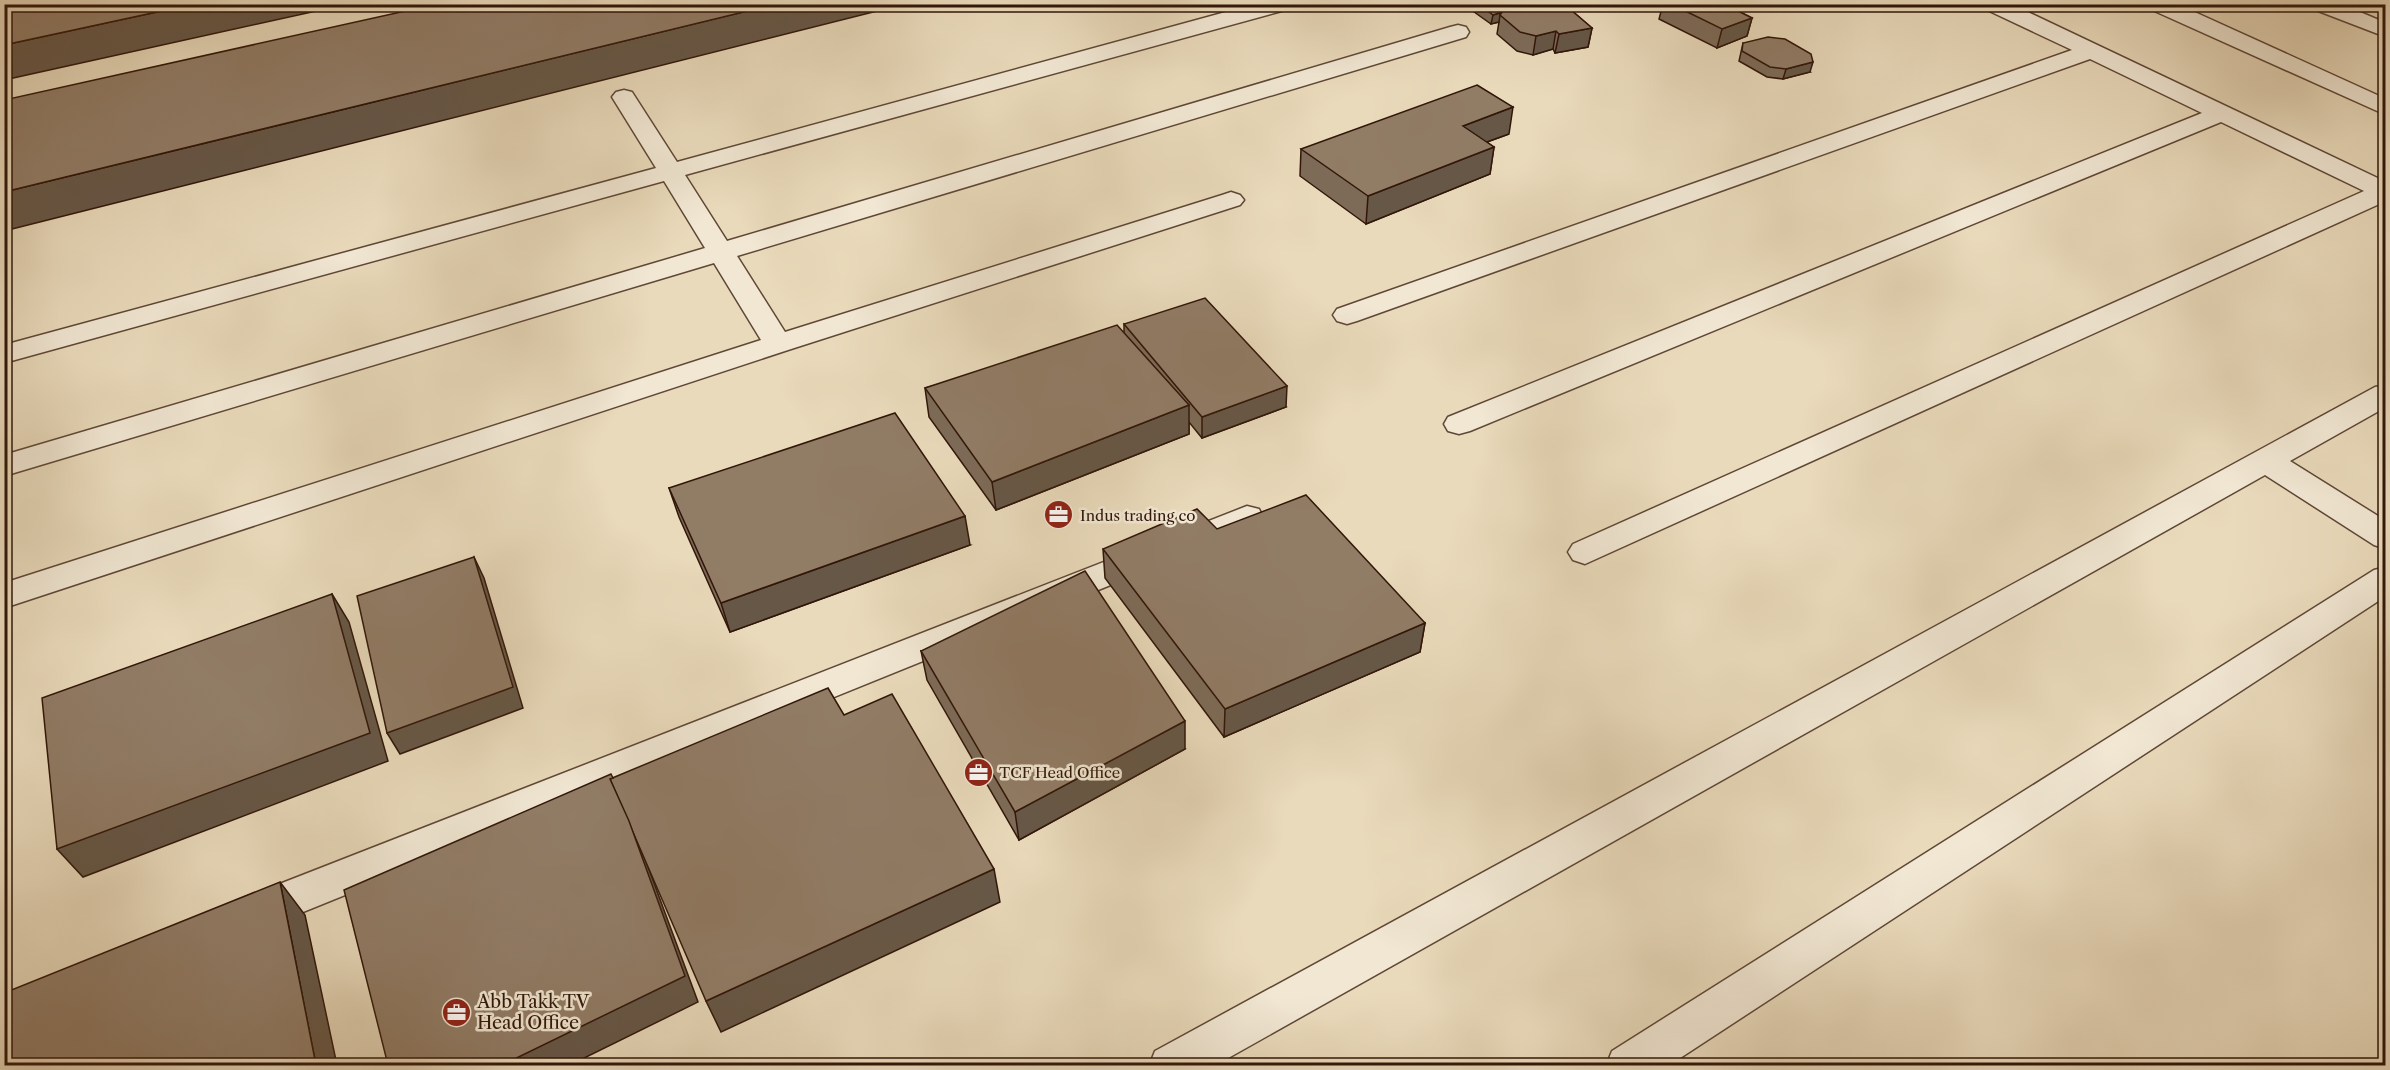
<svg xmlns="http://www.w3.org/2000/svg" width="2390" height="1070" viewBox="0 0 2390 1070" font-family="'Libre Caslon Text',serif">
  <rect width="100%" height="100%" fill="#e9dabb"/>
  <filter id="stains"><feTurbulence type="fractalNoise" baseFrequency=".00333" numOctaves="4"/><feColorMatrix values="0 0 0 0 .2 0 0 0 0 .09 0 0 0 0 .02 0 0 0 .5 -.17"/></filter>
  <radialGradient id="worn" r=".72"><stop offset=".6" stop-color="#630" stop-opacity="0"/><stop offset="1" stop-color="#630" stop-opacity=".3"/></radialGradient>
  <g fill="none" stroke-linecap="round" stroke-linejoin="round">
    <defs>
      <g id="minor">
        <path d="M1255,4H1291L1289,9L685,175L727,241L1450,27L1458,25L1466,27L1469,32L1466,37L737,256L785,332L1222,195L1231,192L1240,195L1244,200L1240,205L788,350L4,608V583L761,340L714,263L4,476V455L705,248L664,181L4,363V345L656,168L612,97L616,92L624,90L632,92L677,162Z"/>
        <path d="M1983,4H2011L2386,182V201L1585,564L1573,560L1568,552L1573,544L2364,191L2221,122L1470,431L1459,434L1448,431L1444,424L1448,417L2202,113L2090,59L1357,321L1347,324L1337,321L1333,315L1337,309L2072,50L1985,9Z"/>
        <path d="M2148,4H2177L2386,99V115L2150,9Z"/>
        <path d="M2311,4H2341L2386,23V37L2313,9Z"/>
        <path d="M2386,385V407L2290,461L2386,521V549L2374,545L2265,475L1214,1066H1149L1155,1051L2375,387Z"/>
        <path d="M1247,506L1259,509L1263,517L1259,525L266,927L251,932L236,927L230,914L236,901Z"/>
        <path d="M2386,567V596L1668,1066H1606L1612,1051L2374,570Z"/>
      </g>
    </defs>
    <use href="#minor" stroke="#5f4736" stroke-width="3"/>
    <use href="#minor" fill="#f1e7d3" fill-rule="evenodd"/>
  </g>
  <g fill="#7d6b58" stroke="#311609" stroke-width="1.5">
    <path d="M1463,4H1564L1592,28L1588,47L1555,53L1553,49L1533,55L1517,51L1497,34L1499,22L1491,24Z"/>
    <path d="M1663,4H1739L1738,9L1736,10L1752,18L1747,36L1717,48L1659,19Z"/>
    <path d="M1743,43L1810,72L1783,79L1767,77L1739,61Z"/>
    <path d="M1509,134L1487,142L1494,147L1490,174L1366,224L1300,176L1301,149Z"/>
    <path d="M1124,324L1286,407L1202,438L1189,422V434L996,510L929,417L925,388L1124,333Z"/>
    <path d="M669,488L970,545L730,632L679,517Z"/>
    <path d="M1217,529L1425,623L1420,652L1224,737L1105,578L1103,549Z"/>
    <path d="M921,651L1185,749L1019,840L927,680Z"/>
  </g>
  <g fill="#665747" stroke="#311609" stroke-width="1.5">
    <path d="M194,4H348L4,80V45Z"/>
    <path d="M776,4H905L4,231V192Z"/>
    <path d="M1711,4H1739L1738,9L1707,17Z"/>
    <path d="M1525,6L1500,15L1499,22L1491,24L1493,15Z"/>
    <path d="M1752,18L1747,36L1717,48L1722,29Z"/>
    <path d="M1592,28L1588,47L1555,53L1559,34Z"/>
    <path d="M1556,31L1553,49L1533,55L1536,36Z"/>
    <path d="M1813,62L1810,72L1783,79L1786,69Z"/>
    <path d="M1513,107L1509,134L1459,152L1463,126Z"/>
    <path d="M1494,147L1490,174L1366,224L1368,196Z"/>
    <path d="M1287,386L1286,407L1202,438V417Z"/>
    <path d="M1189,405V434L996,510L992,482Z"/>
    <path d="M965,516L970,545L730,632L721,603Z"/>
    <path d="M474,557L484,578L523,708L400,754L387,733Z"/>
    <path d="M332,594L349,622L388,761L83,877L57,849Z"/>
    <path d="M1425,623L1420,652L1224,737L1225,709Z"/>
    <path d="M1185,721V749L1019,840L1015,812Z"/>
    <path d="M624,810L637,837L698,1002L570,1065H502Z"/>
    <path d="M4,833L11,930L4,933Z"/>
    <path d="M994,869L1000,902L721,1032L706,1001Z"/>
    <path d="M280,882L305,915L337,1065H316Z"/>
  </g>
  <g fill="#917c66" stroke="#311609" stroke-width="1.5">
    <path d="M4,4H194L4,45Z"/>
    <path d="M437,4H776L4,192V100Z"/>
    <path d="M1478,4H1523L1524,5L1504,9L1502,12L1493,15Z"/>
    <path d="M1525,4H1564L1592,28L1559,34L1556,31L1536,36L1520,32L1500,15L1504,9Z"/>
    <path d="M1671,4H1724L1752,18L1722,29Z"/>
    <path d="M1768,37L1785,39L1811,54L1813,62L1786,69L1770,67L1742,51L1743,43Z"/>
    <path d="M1477,85L1513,107L1463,126L1494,147L1368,196L1301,149Z"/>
    <path d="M1205,298L1287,386L1202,417L1124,324Z"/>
    <path d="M1117,325L1189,405L992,482L925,388Z"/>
    <path d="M895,413L965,516L721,603L669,488Z"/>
    <path d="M1306,495L1425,623L1225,709L1103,549L1197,509L1217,529Z"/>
    <path d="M474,557L513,687L387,733L357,596Z"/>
    <path d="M1085,571L1185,721L1015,812L921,651Z"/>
    <path d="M332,594L370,733L57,849L42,698Z"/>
    <path d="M828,688L844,715L892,694L994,869L706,1001L610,779Z"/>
    <path d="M611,774L613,778L610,779L629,821L685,976L502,1065H388L344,890Z"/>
    <path d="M280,882L316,1065H4V993Z"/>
  </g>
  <defs>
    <symbol id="office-disc" viewBox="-11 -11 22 22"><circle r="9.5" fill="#8f2418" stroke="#f1e7d3"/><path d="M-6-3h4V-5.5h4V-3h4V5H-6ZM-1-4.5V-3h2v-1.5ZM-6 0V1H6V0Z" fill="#fff"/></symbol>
  </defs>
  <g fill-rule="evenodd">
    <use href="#office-disc" x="1042" y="498" width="33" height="33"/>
    <use href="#office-disc" x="962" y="756" width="33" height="33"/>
    <use href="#office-disc" x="440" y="996" width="33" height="33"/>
  </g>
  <g text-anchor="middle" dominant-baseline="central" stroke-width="5" stroke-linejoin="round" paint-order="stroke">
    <g font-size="15" fill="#311609" stroke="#f1e7d3" text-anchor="start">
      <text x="1080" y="515">Indus trading co</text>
      <text x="999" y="772">TCF Head Office</text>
    </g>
    <g font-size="18" fill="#311609" stroke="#f1e7d3" text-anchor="start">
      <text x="477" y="1002">Abb Takk TV<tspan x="477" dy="21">Head Office</tspan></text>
    </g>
  </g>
  <rect width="2390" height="1070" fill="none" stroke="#e9dabb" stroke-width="24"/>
  <rect x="6" y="6" width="2378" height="1058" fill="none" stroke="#311609" stroke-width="3"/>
  <rect x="12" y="12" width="2366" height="1046" fill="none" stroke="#311609" stroke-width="1.5"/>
  <rect width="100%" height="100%" filter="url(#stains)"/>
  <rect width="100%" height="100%" fill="url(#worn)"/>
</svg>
